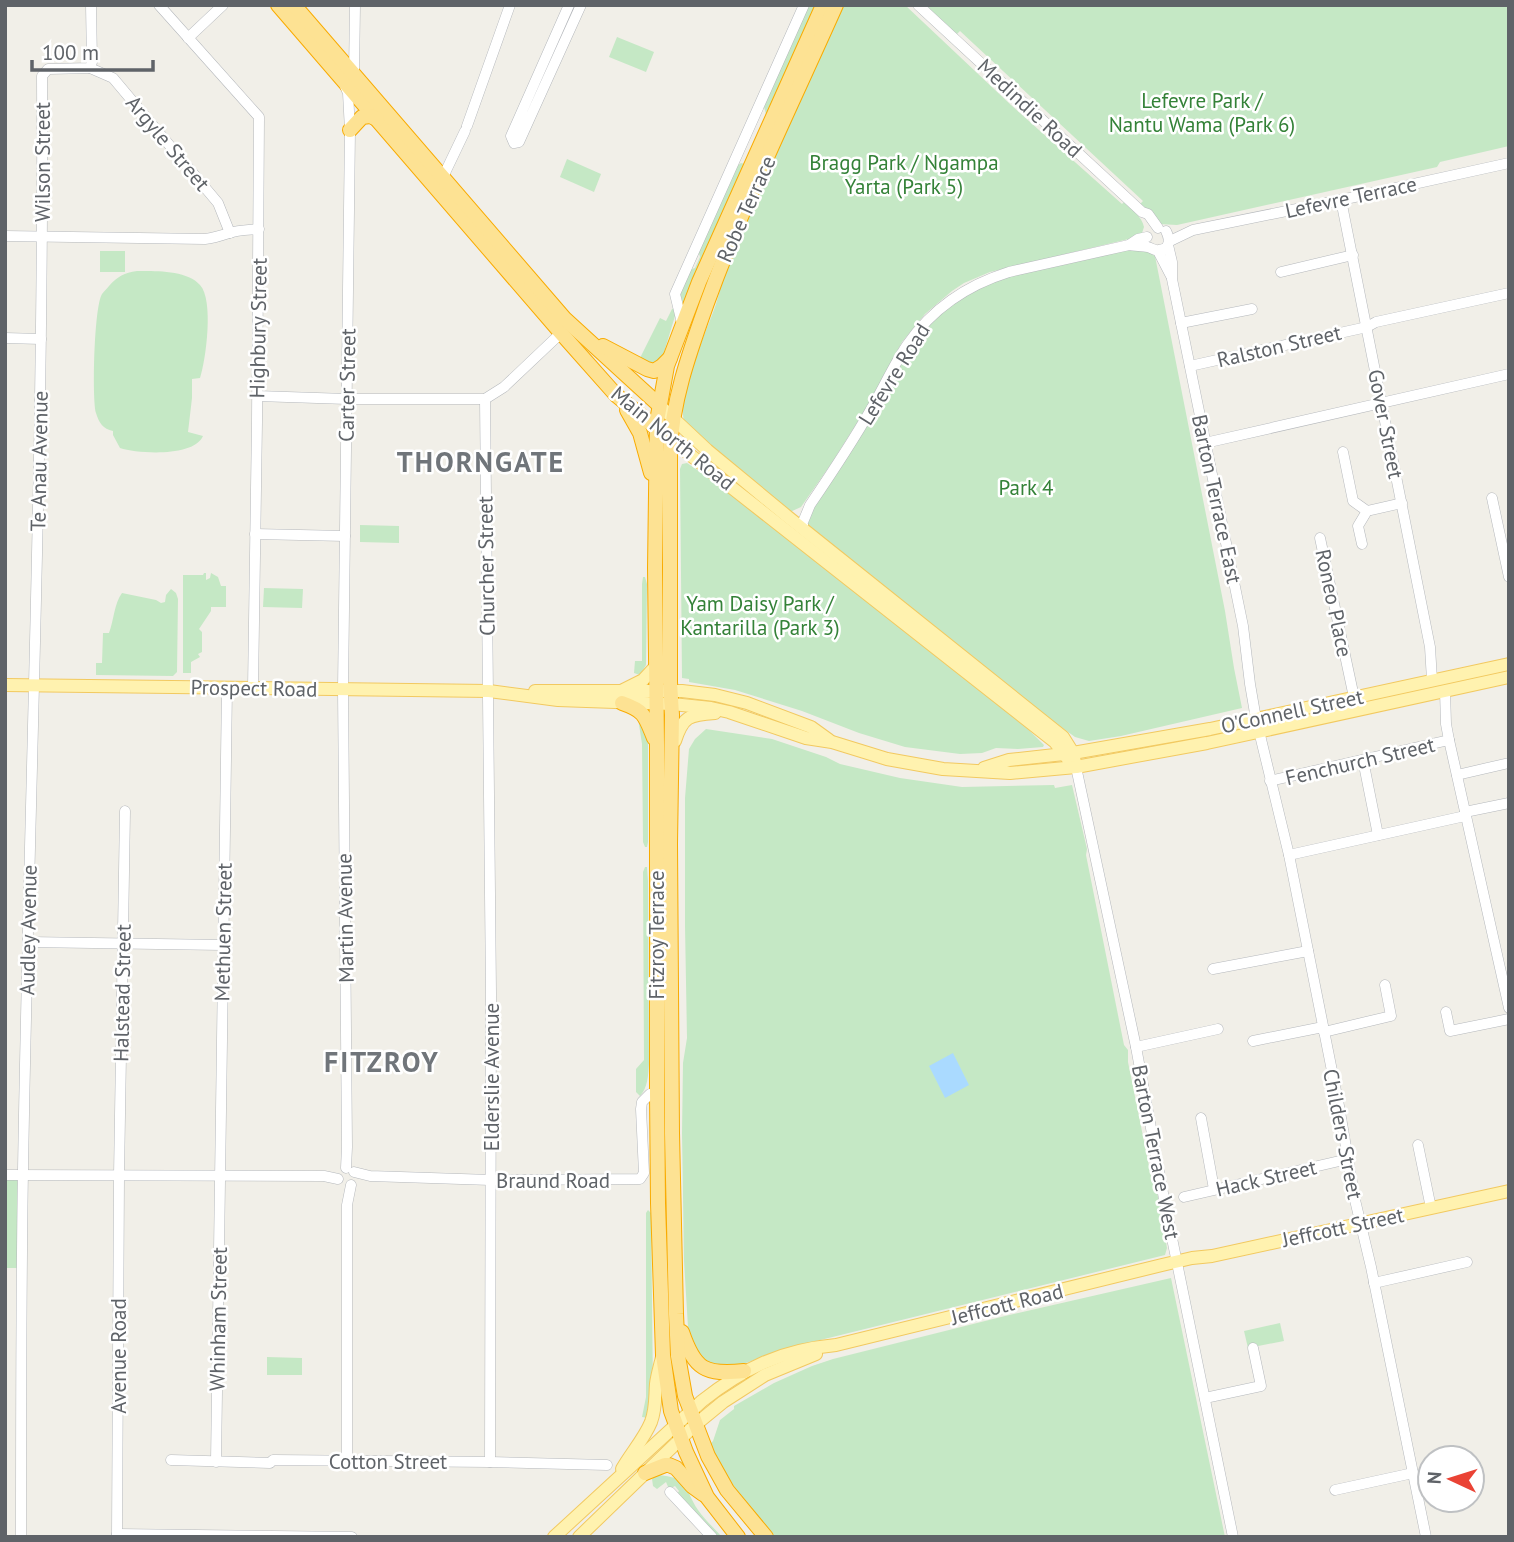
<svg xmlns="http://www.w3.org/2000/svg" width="1514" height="1542" viewBox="0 0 1514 1542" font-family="'PT Sans',sans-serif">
  <rect width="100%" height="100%" fill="#f1efe8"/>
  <g fill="#c5e8c5">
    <path d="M808,5H816L768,114H766L764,107Z"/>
    <path d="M842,5H905L1011,105L1122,204L1124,202C1132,209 1142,217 1144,227L1142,233L1133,238L990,272L964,283L952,291L925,314L902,342L867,407L831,464L801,507L790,512L782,510L684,421C677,396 707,330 716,304C720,291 723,278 726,266Z"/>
    <path d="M926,5H1509V146L1440,162L1437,167L1177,225L1159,224L1150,212L1140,204L1143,201L960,31L956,35Z"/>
    <path d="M617,37L654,52L646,72L609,57Z"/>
    <path d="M567,159L601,174L594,192L560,177Z"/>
    <path d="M741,163L745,164L683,304L680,293L689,270L695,268L700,257L698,250L737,166Z"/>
    <path d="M1129,246L1143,249L1155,256L1225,611L1234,668L1242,708L1121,736L1089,741L1075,737L975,665L804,522L840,468L910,346L931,318L979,285Z"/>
    <rect x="100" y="251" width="25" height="21"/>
    <path d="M137,271C155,271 187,270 200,285C214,300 206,360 200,378L192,379V398L188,432L203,436C194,457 139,454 120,448L113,435V431C103,429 99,423 96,413C92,397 94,307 102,294C104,291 107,289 109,286C118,276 124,273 137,271Z"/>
    <path d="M675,308V316L662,359L657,364L655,362H648L640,358L660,318L666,321L672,309Z"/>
    <path d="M687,463L723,487L867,599L1029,730L1044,745L1043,747L1018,749L996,748L982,753L960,754L905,747L859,733L802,711L735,690L689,682V679L682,678L680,469L682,464Z"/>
    <path d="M360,525L399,526V543L360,542Z"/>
    <path d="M204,573H206V580L210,578L211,573L218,577L221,586H226V607H211V611L199,629L202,632V652L198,654L200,657L191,662V673H183V575H203Z"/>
    <path d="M643,577H645L647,584L646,665L640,675L634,673L635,661H642V584Z"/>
    <path d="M264,588L303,589L302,608L263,607Z"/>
    <path d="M171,589L176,593L178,599L177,672L173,676L96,675V663H102L103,633H109C114,620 114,604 122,593L156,600L161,603L165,602L166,595Z"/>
    <path d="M638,718L648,740V842L647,847H645L643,842L642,744Z"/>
    <path d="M706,729L772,739L826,757L840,764L900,778L962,787L1054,785L1055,788L1072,785L1087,849L1086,855L1124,1045L1128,1050V1062L1151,1176L1156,1186L1167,1248L1165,1255L788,1348L729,1369L704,1364L689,1344L684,1261L682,1133L683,1063L687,1038L685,926V798L689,749L695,739Z"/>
    <path d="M645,867H647L648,881L649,1064C648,1076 648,1087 640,1096L636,1092V1069L644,1060L643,872Z"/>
    <path d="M5,1175H23L22,1268H5Z"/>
    <path d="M648,1210L651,1213L653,1389L648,1418L642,1417L646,1397V1213Z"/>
    <path d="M1171,1278L1225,1537H773C746,1506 728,1481 710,1444L713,1441L720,1420L734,1409V1406L774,1383L812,1366L833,1359L1005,1316Z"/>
    <path d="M1280,1323L1284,1341L1248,1348L1244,1331Z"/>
    <path d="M267,1357L302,1358V1375H267Z"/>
    <path d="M657,1475C690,1477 684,1489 698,1510C705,1520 714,1528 722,1537H716L677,1494L679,1491L675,1486L669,1489L666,1482L657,1489L653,1486L652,1479Z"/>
  </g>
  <path fill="#aadaff" d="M953,1053L969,1085L945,1098L929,1066Z"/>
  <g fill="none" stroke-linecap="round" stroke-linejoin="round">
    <defs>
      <g id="minor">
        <path d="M159,5L259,117L257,422L253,688"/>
        <path d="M569,5L511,136L514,143L519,142L581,5"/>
        <path d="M918,5L1142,212L1148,214L1158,228"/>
        <path d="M188,38L223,5"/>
        <path d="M90,68L113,78L218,203L230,233"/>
        <path d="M354,74L355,5"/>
        <path d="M345,86L348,93L350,130L343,689L347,1147L346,1168"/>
        <path d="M467,126L510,5"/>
        <path d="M443,177L465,131"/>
        <path d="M1341,200L1430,647L1432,680"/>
        <path d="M5,236L205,239C214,238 220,236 229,233C238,230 249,230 259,229"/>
        <path d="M1170,241L1193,230L1341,200L1509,163"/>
        <path d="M1129,245C1135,246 1142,246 1148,247C1152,248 1154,251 1159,250C1171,249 1170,239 1166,231"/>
        <path d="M1168,245L1172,262V279L1243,626L1250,684L1256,719"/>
        <path d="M1158,251L1171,276"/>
        <path d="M1281,272L1353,255"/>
        <path d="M682,323L675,294L804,5"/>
        <path d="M1181,323L1252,309"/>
        <path d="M5,338L41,339"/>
        <path d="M1190,366L1367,327L1376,322L1509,293"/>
        <path d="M257,396L347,399H485L504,387L561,333"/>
        <path d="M485,399L491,993L490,1462"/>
        <path d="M1205,443L1509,374"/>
        <path d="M1343,452L1353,501L1367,511"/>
        <path d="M1492,498L1509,577"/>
        <path d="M803,529V522L810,505C831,474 852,443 870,411C883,389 893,366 907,345C932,309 967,285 1009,272L1129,245L1138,239L1147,237"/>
        <path d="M255,534L345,536"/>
        <path d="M1320,538L1355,702"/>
        <path d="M1362,544L1358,526L1367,511L1402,503"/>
        <path d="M1445,691L1446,724L1449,740L1509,1008"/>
        <path d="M1259,731L1289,855L1339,1106L1355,1200L1371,1267L1426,1537"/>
        <path d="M1363,760L1378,835"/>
        <path d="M1076,767L1136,1047L1165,1204L1233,1537"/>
        <path d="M1457,775L1509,763"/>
        <path d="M1270,781L1449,740"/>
        <path d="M1465,812L1509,803"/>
        <path d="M1289,855L1465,816"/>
        <path d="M28,942L222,945"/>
        <path d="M1213,969L1308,951"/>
        <path d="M1446,1012L1450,1031L1509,1019"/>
        <path d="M1324,1032L1391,1016L1385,985"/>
        <path d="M1253,1041L1323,1027"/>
        <path d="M1136,1047L1218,1029"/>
        <path d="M1201,1118L1214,1189"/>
        <path d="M1418,1145L1431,1208"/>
        <path d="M354,1172L370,1176L491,1180L640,1179L644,1173L641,1109L642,1102L650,1094H657"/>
        <path d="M5,1175L324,1176L338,1179"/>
        <path d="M1184,1197L1348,1159"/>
        <path d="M1374,1283L1467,1262"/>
        <path d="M1205,1398L1261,1386L1253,1348"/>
        <path d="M171,1460L270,1463L273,1460L490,1462L607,1465"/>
        <path d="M347,1461V1205L351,1185"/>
        <path d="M216,1462L227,688"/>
        <path d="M1335,1490L1413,1473"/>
        <path d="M670,1492L712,1537"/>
        <path d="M117,1534L352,1537"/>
        <path d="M21,1537C21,1414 21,1292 23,1170C29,805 44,441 42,76L48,69L90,68L92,62L91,5"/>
        <path d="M117,1537L119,1176L125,811"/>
      </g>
      <g id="major">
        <path d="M659,405L707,450L788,517L1063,737L1073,753L1076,767"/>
        <path d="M670,439L1055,742L1068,759"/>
        <path d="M5,685L489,691L558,700L672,704L711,708L729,712L806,738L832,742L887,759L943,769L1010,773L1076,767L1207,743L1509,677"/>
        <path d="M623,690L643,680L655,667"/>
        <path d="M535,691H682L715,695L747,703L811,727L829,740"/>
        <path d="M675,741C683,716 689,715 715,713"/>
        <path d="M984,768L1009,760L1073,753L1210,729L1509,664"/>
        <path d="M622,1469C631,1453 644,1439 651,1422C656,1409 655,1397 656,1384C657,1375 660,1366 662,1357"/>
        <path d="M554,1537L702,1401C744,1368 781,1350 836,1345L1162,1265L1192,1258L1212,1256L1509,1191"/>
        <path d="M579,1537L695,1425L723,1402L765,1375L816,1354"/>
      </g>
      <g id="highway">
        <path d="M278,5L561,333L616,395L661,432"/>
        <path d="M294,5L565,319L659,405"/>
        <path d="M350,130L362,117L370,116L377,119"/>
        <path d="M603,346L647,369L654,371L662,366L670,358"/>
        <path d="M627,410L640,433L651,473"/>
        <path d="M622,703C645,711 645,716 654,738"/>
        <path d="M682,1332C695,1370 705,1375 744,1371"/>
        <path d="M645,1473L665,1465H669L676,1468L692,1486L703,1494"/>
        <path d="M738,1537L707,1497L686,1452L671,1411L663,1355L658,1203L657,1094V745L655,568L657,421L667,366L699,282L823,5"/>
        <path d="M766,1537L727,1490L708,1456L685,1396L678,1356L676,1314L672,1133L670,844L672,715L670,682V452C672,400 690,351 707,303C744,201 792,104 836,5"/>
      </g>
    </defs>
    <use href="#minor" stroke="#b5b8bc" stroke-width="11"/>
    <use href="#major" stroke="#f2c960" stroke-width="14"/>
    <use href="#highway" stroke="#f9ab00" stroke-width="16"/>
    <use href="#minor" stroke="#fff" stroke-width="10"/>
    <use href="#major" stroke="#fff2af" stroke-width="12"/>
    <use href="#highway" stroke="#fde293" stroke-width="14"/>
  </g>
  <g text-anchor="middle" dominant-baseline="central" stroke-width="5" stroke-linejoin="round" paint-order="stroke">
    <g font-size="21" fill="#348238" stroke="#fff">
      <text x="1202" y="100">Lefevre Park /<tspan x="1202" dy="24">Nantu Wama (Park 6)</tspan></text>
      <text x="904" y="162">Bragg Park / Ngampa<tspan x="904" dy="24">Yarta (Park 5)</tspan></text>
      <text x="1026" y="487">Park 4</text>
      <text x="760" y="603">Yam Daisy Park /<tspan x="760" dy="24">Kantarilla (Park 3)</tspan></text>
    </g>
    <g font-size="21" fill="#5f6368" stroke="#fff">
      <text transform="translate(1030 108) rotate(43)">Medindie Road</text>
      <text transform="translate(168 143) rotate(50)">Argyle Street</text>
      <text transform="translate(42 162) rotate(-90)">Wilson Street</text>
      <text transform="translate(1351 197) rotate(-12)">Lefevre Terrace</text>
      <text transform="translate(746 209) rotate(-66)">Robe Terrace</text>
      <text transform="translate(258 328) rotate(-89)">Highbury Street</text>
      <text transform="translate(1279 346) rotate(-13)">Ralston Street</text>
      <text transform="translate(894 374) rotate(-58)">Lefevre Road</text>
      <text transform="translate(347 385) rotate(-89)">Carter Street</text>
      <text transform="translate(1386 424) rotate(79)">Gover Street</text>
      <text transform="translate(673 438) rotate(39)">Main North Road</text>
      <text transform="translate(39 461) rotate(-89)">Te Anau Avenue</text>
      <text transform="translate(1217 499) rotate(78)">Barton Terrace East</text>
      <text transform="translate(486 566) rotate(-91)">Churcher Street</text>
      <text transform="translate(1334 603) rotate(78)">Roneo Place</text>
      <text transform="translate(254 688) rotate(1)">Prospect Road</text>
      <text transform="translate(1292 711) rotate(-12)">O'Connell Street</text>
      <text transform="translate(1360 761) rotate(-13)">Fenchurch Street</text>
      <text transform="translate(345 918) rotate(-91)">Martin Avenue</text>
      <text transform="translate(28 930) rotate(-89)">Audley Avenue</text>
      <text transform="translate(223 932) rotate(-89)">Methuen Street</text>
      <text transform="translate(656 935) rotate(-90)">Fitzroy Terrace</text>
      <text transform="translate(122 993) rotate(-89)">Halstead Street</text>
      <text transform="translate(491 1077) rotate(-90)">Elderslie Avenue</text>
      <text transform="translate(1343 1134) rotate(79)">Childers Street</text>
      <text transform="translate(1156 1152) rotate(79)">Barton Terrace West</text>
      <text transform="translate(1266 1178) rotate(-13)">Hack Street</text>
      <text x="553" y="1180">Braund Road</text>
      <text transform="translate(1343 1227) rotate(-12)">Jeffcott Street</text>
      <text transform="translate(1007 1304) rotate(-14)">Jeffcott Road</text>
      <text transform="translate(218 1319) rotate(-89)">Whinham Street</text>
      <text transform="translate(118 1356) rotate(-90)">Avenue Road</text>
      <text x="388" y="1461">Cotton Street</text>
    </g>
    <g font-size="28" font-weight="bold" letter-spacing="2" fill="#70757a" stroke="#fff">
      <text x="481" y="461">THORNGATE</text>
      <text x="382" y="1061">FITZROY</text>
    </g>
  </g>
  <rect width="1514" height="1542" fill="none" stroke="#5f6368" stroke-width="14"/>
  <g transform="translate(1451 1479) rotate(274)"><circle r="33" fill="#ffffff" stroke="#bfc1c3" stroke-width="2"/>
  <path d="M0-5L12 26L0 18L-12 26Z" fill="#ea4335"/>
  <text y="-10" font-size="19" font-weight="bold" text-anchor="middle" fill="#5f6368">N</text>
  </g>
  <path d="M32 60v10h121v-10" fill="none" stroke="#5f6368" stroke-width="3.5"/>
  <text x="42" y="60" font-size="21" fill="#5f6368" stroke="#ffffff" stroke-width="5" paint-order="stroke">100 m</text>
</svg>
